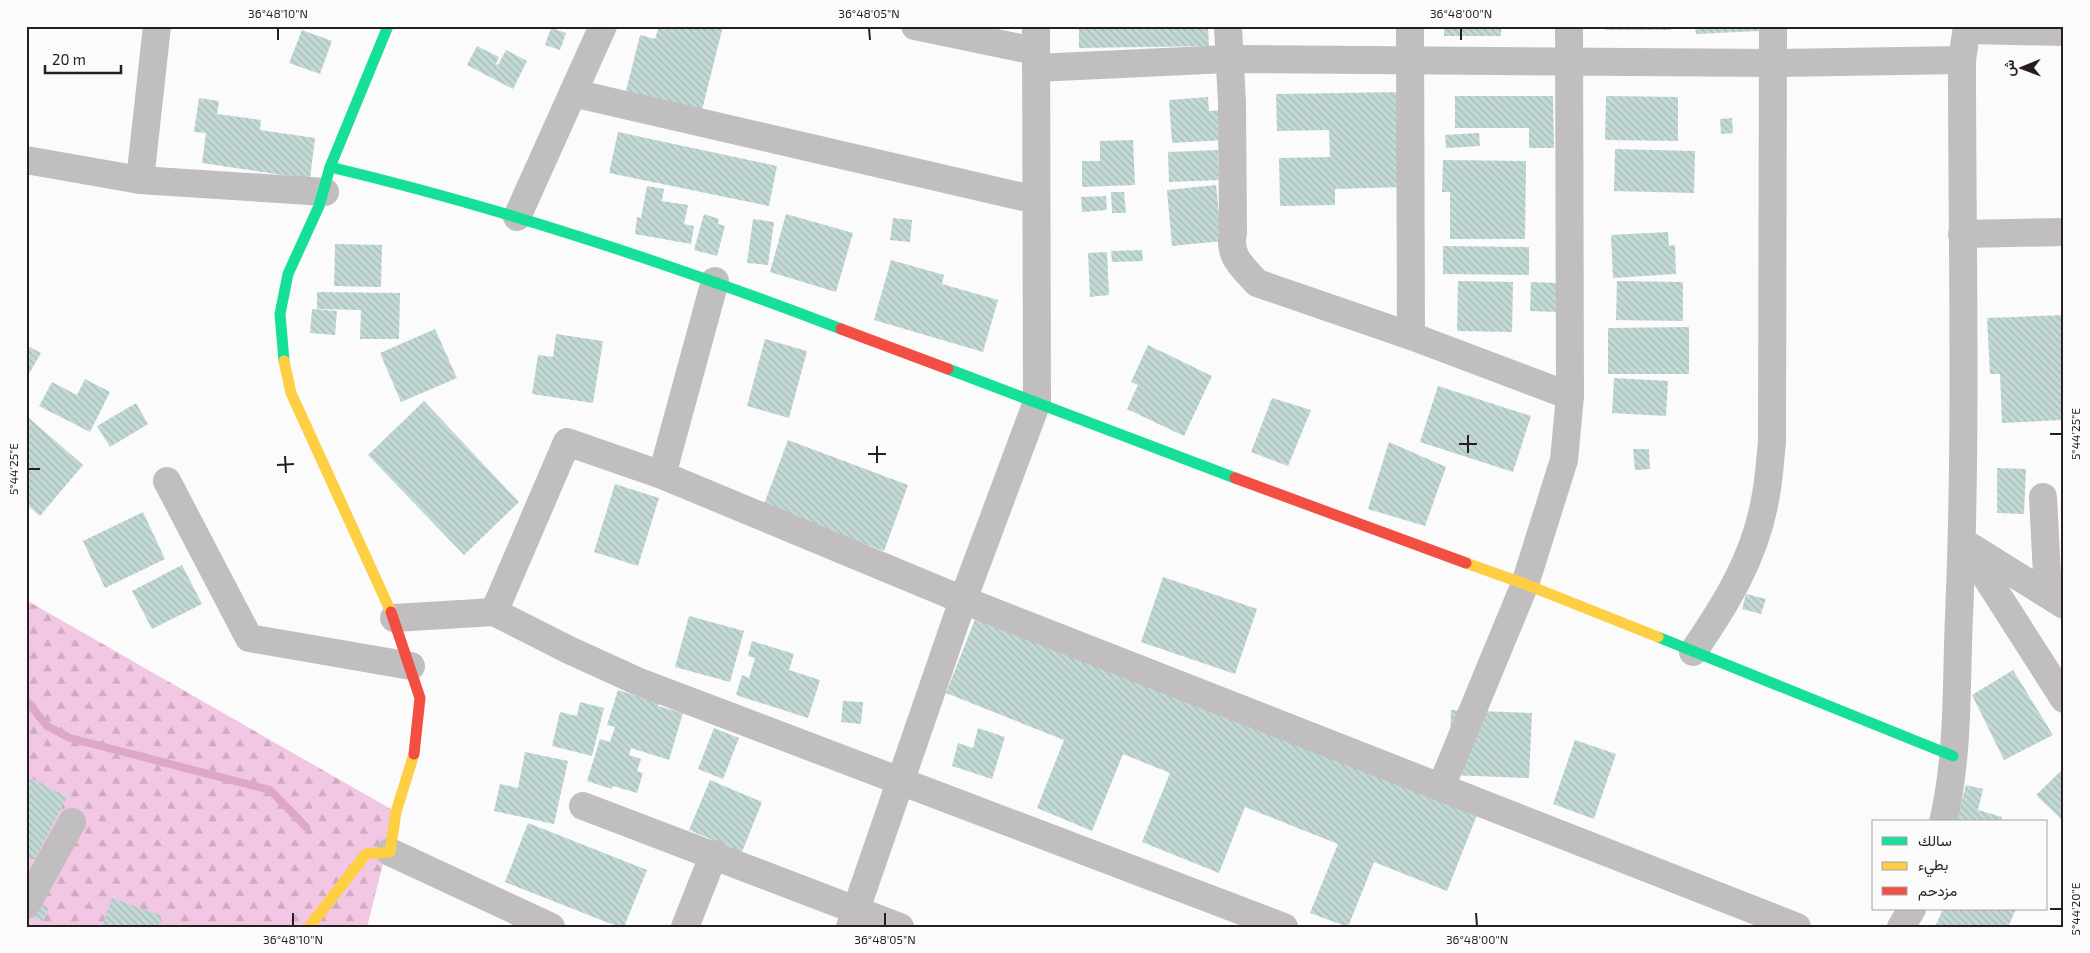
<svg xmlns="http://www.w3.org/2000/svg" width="2090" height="953" viewBox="0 0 2090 953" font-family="'Exo 2',Vazirmatn,sans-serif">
  <defs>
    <pattern id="forest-firs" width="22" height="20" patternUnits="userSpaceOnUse" patternTransform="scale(1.25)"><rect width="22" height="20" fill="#f2c7e4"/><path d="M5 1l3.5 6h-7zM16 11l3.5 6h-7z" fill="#d0aac3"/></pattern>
    <pattern id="building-back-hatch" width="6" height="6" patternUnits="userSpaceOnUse" patternTransform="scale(1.25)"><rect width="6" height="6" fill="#c2d9d6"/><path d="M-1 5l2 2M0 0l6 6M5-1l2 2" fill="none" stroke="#a7bab8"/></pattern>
  </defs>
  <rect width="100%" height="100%" fill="#fbfbfb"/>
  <path fill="url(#forest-firs)" d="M26,600L396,812L367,927H26Z"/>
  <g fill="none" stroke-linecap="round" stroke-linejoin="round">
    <path stroke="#dca7cb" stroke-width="8" d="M26,700L47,726L70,738L270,790L306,827"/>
  </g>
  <g fill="url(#building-back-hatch)">
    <path d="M659,26H723L702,110L626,91L640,35L655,39Z"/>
    <path d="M1079,26H1208L1209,46L1079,48Z"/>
    <rect x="1444" y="26" width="57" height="10"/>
    <rect x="1605" y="26" width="66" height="4"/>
    <path d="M1695,26H1759V31L1696,34Z"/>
    <path d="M551,28L566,33L560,50L545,45Z"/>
    <path d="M302,30L332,41L320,74L289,63Z"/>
    <path d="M477,46L499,57L496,64L498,65L506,50L527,61L513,89L467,65Z"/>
    <path d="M1401,92L1403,187L1335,189V205L1280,206L1279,158L1330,157L1329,130L1277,131L1276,94Z"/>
    <path d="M1455,96H1553L1554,148H1529V128H1455Z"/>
    <path d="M1606,96L1678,97V141L1605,140Z"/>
    <path d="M1208,97L1209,111L1225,110L1226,140L1172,143L1169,100Z"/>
    <path d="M199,98L219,101L217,114L261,120L260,130L315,138L310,179L202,163L206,133L194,132Z"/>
    <path d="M1732,118L1733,133L1721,134L1720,119Z"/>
    <path d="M618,132L777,166L769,206L609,173Z"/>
    <path d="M1479,133L1480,146L1446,148L1445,135Z"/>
    <path d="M1133,140L1135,185L1082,187V161H1100V141Z"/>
    <path d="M1615,149L1695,151L1694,193L1614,191Z"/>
    <path d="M1218,150L1219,180L1169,182L1168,152Z"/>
    <path d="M1443,160L1526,161L1525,239H1450V192H1442Z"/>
    <path d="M1216,185L1222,241L1172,246L1167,190Z"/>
    <path d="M647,186L664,189L662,201L688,205L684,224L694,226L691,244L635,234L637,217L641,218Z"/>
    <path d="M1111,192H1124L1126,213H1112Z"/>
    <path d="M1106,196L1107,210L1082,212L1081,197Z"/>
    <path d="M704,214L719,219L718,224L725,226L717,256L694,250Z"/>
    <path d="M786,214L853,233L836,292L770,272Z"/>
    <path d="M893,218L912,220L910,242L890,240Z"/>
    <path d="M753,219L774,222L768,265L747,263Z"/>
    <path d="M1668,232L1669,246L1675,245L1676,274L1613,278L1611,235Z"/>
    <path d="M335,244L382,245L381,287L334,286Z"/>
    <path d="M1443,246L1529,247V275L1443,274Z"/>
    <path d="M1142,250L1143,261L1112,262L1111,251Z"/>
    <path d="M1107,252L1109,295L1090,297L1088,253Z"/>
    <path d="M891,260L944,275L942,284L998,300L983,352L874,320Z"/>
    <path d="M1458,281L1513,282L1512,332L1457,331Z"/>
    <path d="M1617,281L1683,282V321L1616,320Z"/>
    <path d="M1531,282L1558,283L1557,312L1530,311Z"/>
    <path d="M317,292L400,293L399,339H360L361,310L317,309Z"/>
    <path d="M312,309L337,311L335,335L310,333Z"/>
    <path d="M2064,315V373L2061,374L2063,420L2002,423L2000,374H1990L1987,318Z"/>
    <path d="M1689,327V374H1608V328Z"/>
    <path d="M435,329L457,378L401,402L380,353Z"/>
    <path d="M556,334L603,341L593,403L532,394L538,355L553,357Z"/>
    <path d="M765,339L807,351L789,418L747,406Z"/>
    <path d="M26,345L41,353L26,379Z"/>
    <path d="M1148,345L1212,376L1184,436L1127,409L1138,385L1131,382Z"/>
    <path d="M1614,378L1668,381L1666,416L1612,413Z"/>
    <path d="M85,379L110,392L90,432L39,406L52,382L77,395Z"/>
    <path d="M1438,386L1531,416L1513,472L1420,442Z"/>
    <path d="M1272,398L1311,410L1288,466L1251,452Z"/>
    <path d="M424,401L519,502L464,555L368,455Z"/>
    <path d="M136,403L148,424L110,447L97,426Z"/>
    <path d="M29,418L83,465L40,516L26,504V421Z"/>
    <path d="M788,440L908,485L884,551L763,507Z"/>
    <path d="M1389,442L1446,467L1425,526L1368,509Z"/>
    <path d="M1633,449H1649L1650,469L1635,470Z"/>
    <path d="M1997,468L2026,469L2024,514L1997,513Z"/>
    <path d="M615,484L659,498L638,566L594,552Z"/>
    <path d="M143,512L165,559L105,588L83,541Z"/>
    <path d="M182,565L202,604L152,629L132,591Z"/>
    <path d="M1163,577L1257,609L1235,674L1141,642Z"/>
    <path d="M1746,594L1766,599L1761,614L1742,609Z"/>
    <path d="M977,614L1477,815L1447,891L1374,862L1348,927L1310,913L1338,844L1245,807L1219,873L1142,842L1170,773L1123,754L1092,831L1037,808L1064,740L946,693Z"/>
    <path d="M689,616L744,631L730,682L675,667Z"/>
    <path d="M752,641L794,654L789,670L820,680L808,718L736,695L742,675L749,678L755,658L748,656Z"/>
    <path d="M2013,670L2053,735L2004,760L1972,695Z"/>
    <path d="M618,690L660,703L658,706L683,713L669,760L631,748L629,755L641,759L637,771L643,773L637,793L613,786L612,789L587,781L600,739L610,742L615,727L607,725Z"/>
    <path d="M843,701L863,702L861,724L841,722Z"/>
    <path d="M580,702L604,708L592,756L552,746L560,712L577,716Z"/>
    <path d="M1451,710L1532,713L1529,778L1449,775Z"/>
    <path d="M714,728L739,738L723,779L698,769Z"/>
    <path d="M978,728L1005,737L992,779L952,766L958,743L973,748Z"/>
    <path d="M1575,740L1616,754L1594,819L1553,804Z"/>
    <path d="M525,752L568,761L554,824L494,811L500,784L518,788Z"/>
    <path d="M2064,768V822L2036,795Z"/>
    <path d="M31,778L67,797L35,859L26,855V786Z"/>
    <path d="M710,780L762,802L742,852L689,830Z"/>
    <path d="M1966,785L1983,789L1978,810L2002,817L2001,822H1956Z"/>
    <path d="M528,823L647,870L624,927H619L505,882Z"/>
    <path d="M112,898L162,916L158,927H102Z"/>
    <path d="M34,900L49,908L42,922L27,913Z"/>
    <path d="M1943,909H2016L2008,927H1935Z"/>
  </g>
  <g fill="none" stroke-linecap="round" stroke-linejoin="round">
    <g stroke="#c1bec0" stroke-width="28">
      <path d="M915,26L1035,51"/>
      <path d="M1228,26L1232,103L1233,233C1228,256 1242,266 1257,283L1411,336L1570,396"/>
      <path d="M1410,26L1411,336"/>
      <path d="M1967,30L2064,32"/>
      <path d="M1036,68L1228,59L1773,63L1962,60"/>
      <path d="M573,93L1036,200"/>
      <path d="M26,160L140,180L325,192"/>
      <path d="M140,180L157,26"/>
      <path d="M517,217L603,26"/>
      <path d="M1962,234L2064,232"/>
      <path d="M662,475L715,281"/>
      <path d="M167,481L249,638L411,666"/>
      <path d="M2043,497L2048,594"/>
      <path d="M1963,541L2064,699"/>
      <path d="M1968,545L2064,605"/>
      <path d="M494,612L567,442L662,475L963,600L1797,927"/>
      <path d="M394,618L494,612L569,650L637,681L1284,927"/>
      <path d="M1693,652C1726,604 1755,557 1765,500C1769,481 1770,461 1772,442L1773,26"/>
      <path d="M1441,787L1525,584L1564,460L1570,396L1569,26"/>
      <path d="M583,806L900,927"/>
      <path d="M1943,822C1959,755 1956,684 1959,616C1967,431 1962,245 1962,60L1967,26"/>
      <path d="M390,852L551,927"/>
      <path d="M26,905L72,822"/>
      <path d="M685,927L714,854"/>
      <path d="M850,927L963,600L1037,402L1036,26"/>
      <path d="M1901,927L1912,909"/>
    </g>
    <g stroke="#16e098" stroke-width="11">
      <path d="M330,167C504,208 674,265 841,329"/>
      <path d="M284,361L280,314L288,274L319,206L330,167L388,26"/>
      <path d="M948,369L1235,478"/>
      <path d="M1658,637L1953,756"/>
    </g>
    <g stroke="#ffcf43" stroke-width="11">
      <path d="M284,361L291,393L391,612"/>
      <path d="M1466,563L1525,584L1658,637"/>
      <path d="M309,927L366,854L390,852L396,812L414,754"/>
    </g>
    <g stroke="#f24e42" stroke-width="11">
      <path d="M841,329L948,369"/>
      <path d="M1235,478L1466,563"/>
      <path d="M391,612L420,698L414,754"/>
    </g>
  </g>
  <path fill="none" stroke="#281d24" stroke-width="2" d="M278,28V40M869,28L870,40M1461,28V40M2050,434H2062M1468,435V453M1459,444H1477M877,446V463M868,454H886M285,456L286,473M277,465L294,464M28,469H40M2050,909H2062M293,913V926M885,913V926M1476,913L1477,926"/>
  <rect width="2090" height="953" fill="none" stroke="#fbfbfb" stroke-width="55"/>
  <rect x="1872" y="820" width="175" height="90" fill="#fbfbfb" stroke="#a7a2a5"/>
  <rect x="1882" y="837" width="25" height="8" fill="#16e098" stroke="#a7a2a5"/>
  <text x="1918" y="846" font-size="15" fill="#281d24">سالك</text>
  <rect x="1882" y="862" width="25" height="8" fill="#ffcf43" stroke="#a7a2a5"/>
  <text x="1918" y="870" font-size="15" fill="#281d24">بطيء</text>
  <rect x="1882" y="887" width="25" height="8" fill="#f24e42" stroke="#a7a2a5"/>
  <text x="1918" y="896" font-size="15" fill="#281d24">مزدحم</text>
  <g transform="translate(2022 68) rotate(269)" stroke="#fbfbfb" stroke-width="4" paint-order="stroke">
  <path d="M0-4L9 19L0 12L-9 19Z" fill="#281d24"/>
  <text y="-8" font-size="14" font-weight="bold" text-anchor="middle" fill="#281d24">ش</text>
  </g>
  <path d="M45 65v8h76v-8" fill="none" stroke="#281d24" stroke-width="2.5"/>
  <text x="52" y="65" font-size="15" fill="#281d24" stroke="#fbfbfb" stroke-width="4" paint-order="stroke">20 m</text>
  <rect x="28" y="28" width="2034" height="898" fill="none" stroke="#281d24" stroke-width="2"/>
  <g font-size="12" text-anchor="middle" fill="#281d24">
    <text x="278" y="18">36°48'10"N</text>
    <text x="869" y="18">36°48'05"N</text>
    <text x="1461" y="18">36°48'00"N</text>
    <text transform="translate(2076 434) rotate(-90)" y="4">5°44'25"E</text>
    <text transform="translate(14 469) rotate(-90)" y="4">5°44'25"E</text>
    <text transform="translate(2076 909) rotate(-90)" y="4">5°44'20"E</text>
    <text x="293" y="944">36°48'10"N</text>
    <text x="885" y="944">36°48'05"N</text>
    <text x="1477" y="944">36°48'00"N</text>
  </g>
</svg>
